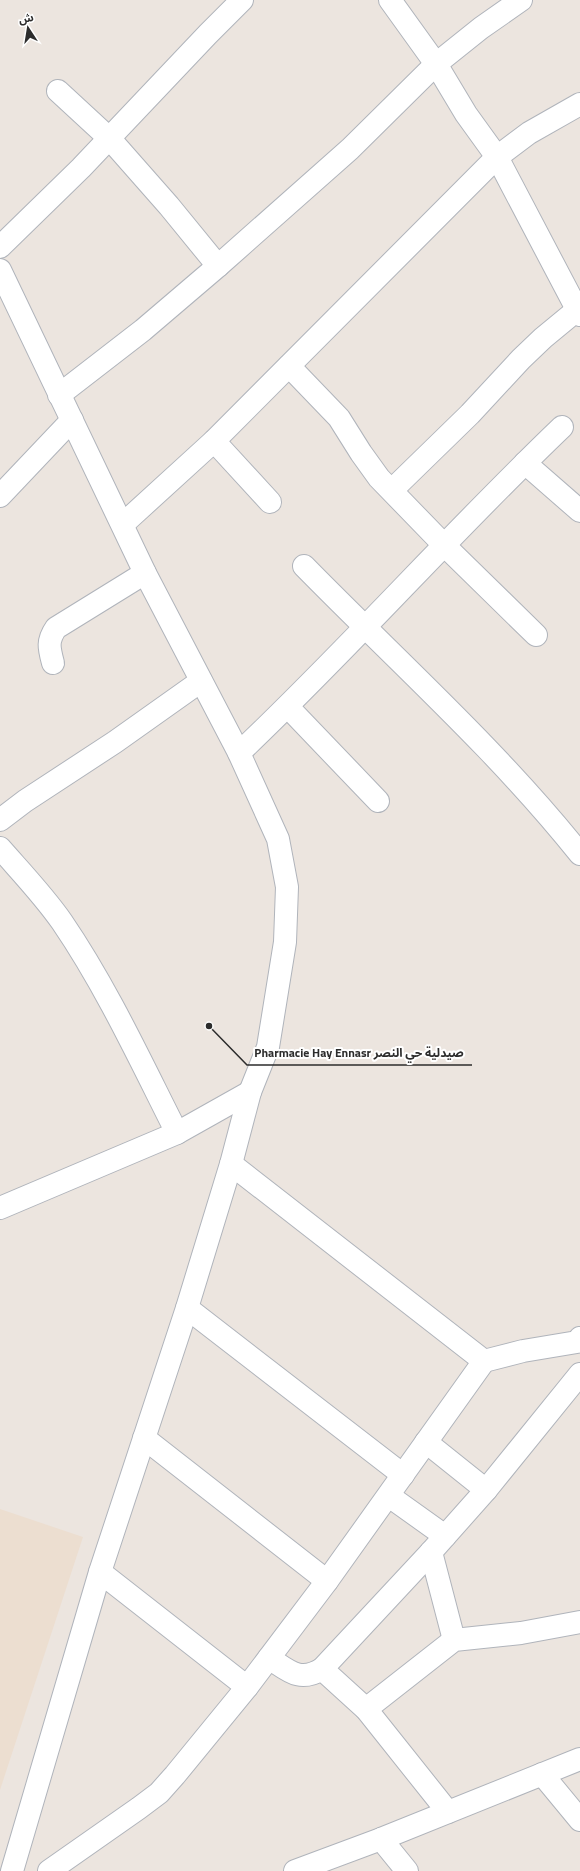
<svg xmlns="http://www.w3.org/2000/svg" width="580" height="1871" viewBox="0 0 580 1871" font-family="'Titillium Web','Noto Sans Arabic',sans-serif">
  <rect width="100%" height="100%" fill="#ece5df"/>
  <path fill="#ecded0" d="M0,1509L83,1537L0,1790Z"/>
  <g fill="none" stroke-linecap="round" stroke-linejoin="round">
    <defs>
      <g id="minor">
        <path d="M390,0L436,64L466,114L497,157L580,315"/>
        <path d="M58,91L110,139L169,206L218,266"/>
        <path d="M0,247L81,168L208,34L242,0"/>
        <path d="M0,270L145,573L239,753L278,839L287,887L285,942L268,1047L250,1092L231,1164L187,1308L100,1572L12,1871"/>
        <path d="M289,366L339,418L361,453L379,478L444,545L536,635"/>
        <path d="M59,395L143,330L218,266L350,149L436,64L481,28L521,0"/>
        <path d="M214,441L270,502"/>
        <path d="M525,463L580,511"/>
        <path d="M392,490L470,414L521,359L543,338L577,310"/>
        <path d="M0,496L72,420"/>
        <path d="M123,524L214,441L497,157L529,133L580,104"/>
        <path d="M304,566C397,661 497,750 580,854"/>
        <path d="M53,663C49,648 47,641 56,628L145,573"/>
        <path d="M288,707L378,801"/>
        <path d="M239,753C350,648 451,533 562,427"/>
        <path d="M0,820L25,801L115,742L201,681"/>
        <path d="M0,848C21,872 44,896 62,922C107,988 141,1062 177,1133"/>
        <path d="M231,1164L484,1361L523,1351L577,1342L580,1338"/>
        <path d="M0,1208L177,1133L250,1092"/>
        <path d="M187,1308L403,1475"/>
        <path d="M144,1438L327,1581"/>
        <path d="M426,1442L486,1490"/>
        <path d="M389,1496L445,1536"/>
        <path d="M431,1552L454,1640"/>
        <path d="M100,1572L247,1687"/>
        <path d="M269,1658C288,1670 299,1683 322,1669L366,1709L448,1812"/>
        <path d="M322,1669L431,1552L486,1490L580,1374"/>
        <path d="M366,1709L454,1640L521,1633L580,1622"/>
        <path d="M542,1774L580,1820"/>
        <path d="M381,1839L407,1871"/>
        <path d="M49,1871L139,1808L159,1793L175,1775L247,1687L327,1581L484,1361"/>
        <path d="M295,1871L381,1839L580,1759"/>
      </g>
    </defs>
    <use href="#minor" stroke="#b0b4bb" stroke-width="24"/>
    <use href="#minor" stroke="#fff" stroke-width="22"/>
  </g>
  <path fill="none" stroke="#2c2c2c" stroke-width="1.5" d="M209 1026L247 1065H472"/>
  <circle fill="#2c2c2c" stroke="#fff" stroke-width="1.5" cx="209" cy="1026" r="4"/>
  <g font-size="12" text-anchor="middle" font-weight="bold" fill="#2c2c2c" stroke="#fff" stroke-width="4" stroke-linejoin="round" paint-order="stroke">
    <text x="359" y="1057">Pharmacie Hay Ennasr صيدلية حي النصر</text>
  </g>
  <g transform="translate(28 28) rotate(348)" stroke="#ffffff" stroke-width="3" paint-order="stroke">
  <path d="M0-3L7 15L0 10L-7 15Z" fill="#2c2c2c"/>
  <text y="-6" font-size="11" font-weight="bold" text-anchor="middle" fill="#2c2c2c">ش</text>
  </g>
</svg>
